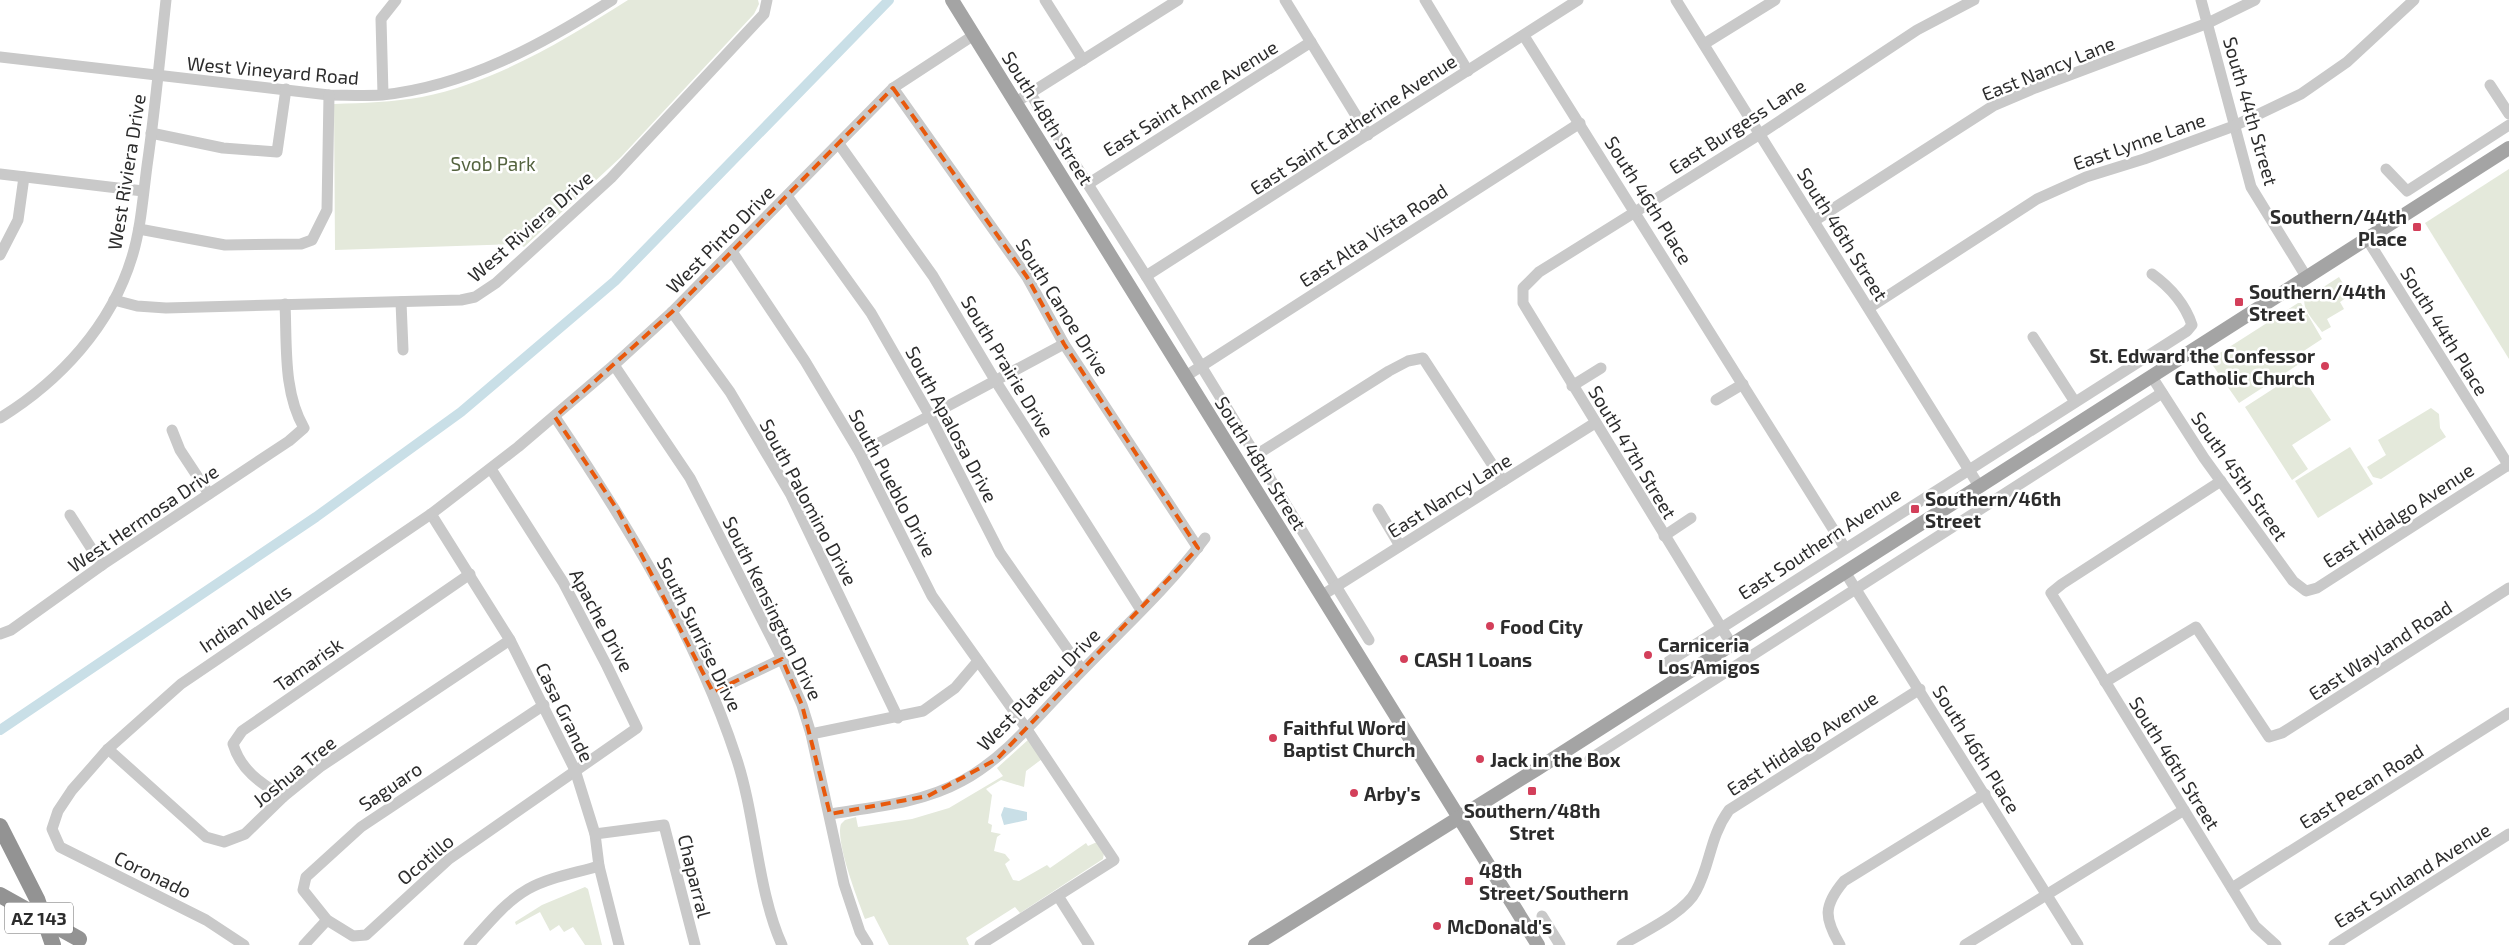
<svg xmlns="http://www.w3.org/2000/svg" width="2509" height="945" viewBox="0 0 2509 945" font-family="'Exo 2',sans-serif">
  <rect width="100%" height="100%" fill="#fff"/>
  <g fill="#e4e9db">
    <path d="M628,0H758L759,4L754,14L621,157L524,247L518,244L335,250L334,104C364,103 393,102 422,97C496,82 565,40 628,0Z"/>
    <path d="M2509,169V359L2425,223Z"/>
    <path d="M2339,277L2350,295L2340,302L2344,309L2327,319L2331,327L2322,332C2316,323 2301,308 2305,299Z"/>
    <path d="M2298,303H2301L2322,339L2296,356L2299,364L2239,403L2209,360Z"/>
    <path d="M2299,372L2331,420L2292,445L2308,469L2292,480L2245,407Z"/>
    <path d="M2431,408L2439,414L2440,428L2446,437L2381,479L2373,477L2367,467L2386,455L2378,440Z"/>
    <path d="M2350,447L2373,484L2318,518L2295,481Z"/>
    <path d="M1029,739L1042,759L1026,771L1024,787L1001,780L986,789L992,795L988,823L992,825L991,832L1001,834L997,837L994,851L1005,854L1010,860L1005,864L1013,880L1019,881L1047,865L1050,868L1086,843L1088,846L1097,842L1104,853L1103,859L1020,913L1015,907L966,938L969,945H889L874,916L865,919C858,900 835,842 841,824L845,820L856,817L858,827L912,819L949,808L1003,776L997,768Z"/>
    <path d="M585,887L588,889L602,945H585L573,927L564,932L559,925L550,931L540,912L516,925L515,922L542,905Z"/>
  </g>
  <path fill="#c9dfe7" d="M1004,807L1027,812V820L1004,825L1001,815Z"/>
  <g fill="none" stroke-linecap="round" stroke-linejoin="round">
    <path stroke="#c9dfe7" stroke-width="10" d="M0,730L316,517L461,412L615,281L889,0"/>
    <g stroke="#c9c9c9" stroke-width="11">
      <path d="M1045,0L1083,60"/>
      <path d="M1285,0L1368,135"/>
      <path d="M1425,0L1468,71"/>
      <path d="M1676,0L1979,486"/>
      <path d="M2201,0L2251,187L2307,278"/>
      <path d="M1524,36L1845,548"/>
      <path d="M1704,44L1775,0"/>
      <path d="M0,57L329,95C346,95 364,96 382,95C467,86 541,45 612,0"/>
      <path d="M2490,85L2509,114"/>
      <path d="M893,88L1027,277L1064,344L1198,548"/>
      <path d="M1030,93L1146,276L1369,640"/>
      <path d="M383,94L381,19L396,0"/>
      <path d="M1016,102L1178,0"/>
      <path d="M151,133L223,148L277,152L286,89"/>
      <path d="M839,144L933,276L995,380L1141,610"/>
      <path d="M2386,169L2407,191L2509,125"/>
      <path d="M0,174L143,191"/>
      <path d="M1088,184L1311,42"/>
      <path d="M787,196L871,313L930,416L1000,553L1082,670"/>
      <path d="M1814,221L1993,106L2035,88L2208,23L2255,0"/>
      <path d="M139,229L225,245L301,244L312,240L327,210L329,95"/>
      <path d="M2367,239L2509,466"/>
      <path d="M733,253L805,361L860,453L932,596L1026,728L1114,860L980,945"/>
      <path d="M0,255L18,220L24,177"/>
      <path d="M1146,276L1578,0"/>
      <path d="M114,300L137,306L166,308L461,300L475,297L496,283L611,178L764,14L767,0"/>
      <path d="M401,302L403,350"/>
      <path d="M1869,308L2037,199L2086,177L2144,159L2234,126L2301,94L2347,62L2414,0"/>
      <path d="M672,312L730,392L791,495L898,718"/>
      <path d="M2033,337L2075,402"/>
      <path d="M614,365L690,478L782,659L802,705L811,734L844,884L860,932L868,945"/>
      <path d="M1186,376L1580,123"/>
      <path d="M2152,377L2204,458L2293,581L2306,591L2317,588L2508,465"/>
      <path d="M1572,386L1601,368"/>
      <path d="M1716,400L1743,384"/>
      <path d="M555,417C626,523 696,635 736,757C756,816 757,890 782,945"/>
      <path d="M0,418C60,381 111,326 132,257C141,228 143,196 147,166C155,111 160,56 166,0"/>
      <path d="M172,430L180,450L209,494"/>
      <path d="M860,453L1064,344"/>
      <path d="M1256,455L1389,371L1408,361L1423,358L1503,481"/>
      <path d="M491,469L563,582L607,666L637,728L449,859L366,935L353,936L327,920L303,890L306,877L361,827L544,705"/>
      <path d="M2221,481L2062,584L2051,593L2255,926L2276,945"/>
      <path d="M1378,509L1400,546"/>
      <path d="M431,514L510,640L575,770L595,834L599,866L619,945"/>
      <path d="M70,515L102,565"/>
      <path d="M1664,536L1691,518"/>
      <path d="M1845,572L2078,945"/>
      <path d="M1321,596L1595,423"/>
      <path d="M0,634L11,630L102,565L289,441L304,428C283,392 287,345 285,304"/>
      <path d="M1732,645L1523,303V288L1539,272L1760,134L1917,30L1974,0"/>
      <path d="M1668,662L2187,331L2192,325C2185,304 2170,287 2152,274"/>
      <path d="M2105,682L2196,627L2269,737L2282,733L2509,588"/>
      <path d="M713,692L782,659"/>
      <path d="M811,734L923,711L955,688L978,661"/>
      <path d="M108,749L206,837L224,842L245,834L283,797L320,767L510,640"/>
      <path d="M1590,759L2162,393"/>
      <path d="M283,797C261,783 241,771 233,744L242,731L470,574"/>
      <path d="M830,814C875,807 922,803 962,781C1007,757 1040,713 1076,677C1119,632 1168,588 1205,538"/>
      <path d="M595,834L664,825L695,945"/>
      <path d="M2232,888L2509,713"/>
      <path d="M1058,896L1089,945"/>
      <path d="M1542,916L1560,945"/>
      <path d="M244,945L206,920L60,847L52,829L58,811L72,790L108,749L181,684L431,514L518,447L614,365L672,312L893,88L974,35"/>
      <path d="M304,945L327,920"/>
      <path d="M469,945C487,925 505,902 528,889C550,877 576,873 599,866"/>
      <path d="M1622,945C1643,932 1685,913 1696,891C1711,864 1709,838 1729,810L1920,689"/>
      <path d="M1840,945C1824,918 1823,906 1844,881L1985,794"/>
      <path d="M1965,945L2184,810"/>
      <path d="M2334,945L2509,834"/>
    </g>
    <g stroke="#a4a4a4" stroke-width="14">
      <path d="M952,0L1538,945"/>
      <path d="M1255,945L1537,769L2509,148"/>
    </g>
    <path stroke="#939393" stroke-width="16" d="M0,826L37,899L53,945"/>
    <path stroke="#939393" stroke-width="16" d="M0,895L79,939"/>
  </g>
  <path fill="none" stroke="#e8590c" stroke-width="4" stroke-dasharray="10 6" stroke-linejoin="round" d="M893,88L1027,277L1064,344L1198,548L997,759L928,796L830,814L802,705L782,659L713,692L619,512L555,417L672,312Z"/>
  <g fill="#d33f5a" stroke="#fff" stroke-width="2">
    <rect x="2412" y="222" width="10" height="10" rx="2.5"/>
    <rect x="2234" y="297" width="10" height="10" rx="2.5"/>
    <circle cx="2325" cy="366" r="5"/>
    <rect x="1910" y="504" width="10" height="10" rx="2.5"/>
    <circle cx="1490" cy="626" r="5"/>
    <circle cx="1648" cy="655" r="5"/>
    <circle cx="1404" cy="659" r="5"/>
    <circle cx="1273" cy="738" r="5"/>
    <circle cx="1480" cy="759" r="5"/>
    <rect x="1527" y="786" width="10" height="10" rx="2.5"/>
    <circle cx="1354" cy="793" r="5"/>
    <rect x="1464" y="876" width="10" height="10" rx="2.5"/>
    <circle cx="1437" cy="926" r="5"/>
  </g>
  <g text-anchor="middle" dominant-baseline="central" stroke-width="5" stroke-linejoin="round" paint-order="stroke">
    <rect fill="#fff" stroke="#6b6b6b" stroke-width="1" x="5" y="902.5" width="68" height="31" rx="4"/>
    <g font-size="18" font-weight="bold" fill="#2c2c2c">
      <text x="39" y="918">AZ 143</text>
    </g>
    <g font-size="19" fill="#2c2c2c" stroke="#fff">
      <text transform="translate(2048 68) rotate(-22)">East Nancy Lane</text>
      <text transform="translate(273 70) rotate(5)">West Vineyard Road</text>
      <text transform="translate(1190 98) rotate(-32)">East Saint Anne Avenue</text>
      <text transform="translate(2251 111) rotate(74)">South 44th Street</text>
      <text transform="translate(1048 118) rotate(58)">South 48th Street</text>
      <text transform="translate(1353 124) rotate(-33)">East Saint Catherine Avenue</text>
      <text transform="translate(1737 126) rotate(-33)">East Burgess Lane</text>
      <text transform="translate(2139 141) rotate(-19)">East Lynne Lane</text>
      <text transform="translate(126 172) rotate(-81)">West Riviera Drive</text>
      <text transform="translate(1649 200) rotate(58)">South 46th Place</text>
      <text transform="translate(530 226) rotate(-41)">West Riviera Drive</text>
      <text transform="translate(1843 234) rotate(58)">South 46th Street</text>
      <text transform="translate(1373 235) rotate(-33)">East Alta Vista Road</text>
      <text transform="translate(720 239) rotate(-45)">West Pinto Drive</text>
      <text transform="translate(1063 307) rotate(58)">South Canoe Drive</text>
      <text transform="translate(2445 331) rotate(58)">South 44th Place</text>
      <text transform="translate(1008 366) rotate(59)">South Prairie Drive</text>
      <text transform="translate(952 424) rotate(62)">South Apalosa Drive</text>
      <text transform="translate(1633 452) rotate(59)">South 47th Street</text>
      <text transform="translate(1261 463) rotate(58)">South 48th Street</text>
      <text transform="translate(2240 476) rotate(55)">South 45th Street</text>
      <text transform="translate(893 483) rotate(62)">South Pueblo Drive</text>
      <text transform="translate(1449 495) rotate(-32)">East Nancy Lane</text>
      <text transform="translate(809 502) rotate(62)">South Palomino Drive</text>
      <text transform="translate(2398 515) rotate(-33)">East Hidalgo Avenue</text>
      <text transform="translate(143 518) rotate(-34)">West Hermosa Drive</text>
      <text transform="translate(1819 543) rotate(-33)">East Southern Avenue</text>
      <text transform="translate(773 608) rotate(64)">South Kensington Drive</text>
      <text transform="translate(245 618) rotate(-34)">Indian Wells</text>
      <text transform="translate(602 620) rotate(62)">Apache Drive</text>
      <text transform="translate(700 634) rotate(64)">South Sunrise Drive</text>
      <text transform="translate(2380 650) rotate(-33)">East Wayland Road</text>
      <text transform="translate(308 664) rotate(-35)">Tamarisk</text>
      <text transform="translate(1038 689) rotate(-45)">West Plateau Drive</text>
      <text transform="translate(565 712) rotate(64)">Casa Grande</text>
      <text transform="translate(1802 743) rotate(-33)">East Hidalgo Avenue</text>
      <text transform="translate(1977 749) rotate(58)">South 46th Place</text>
      <text transform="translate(2175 763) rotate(58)">South 46th Street</text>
      <text transform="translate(294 771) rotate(-39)">Joshua Tree</text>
      <text transform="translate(390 786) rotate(-34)">Saguaro</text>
      <text transform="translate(2361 786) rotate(-32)">East Pecan Road</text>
      <text transform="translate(425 859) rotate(-40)">Ocotillo</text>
      <text transform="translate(153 874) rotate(26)">Coronado</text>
      <text transform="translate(2412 875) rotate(-32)">East Sunland Avenue</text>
      <text transform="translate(695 876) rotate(76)">Chaparral</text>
    </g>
    <g font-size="19" fill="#54633f" stroke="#fff">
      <text x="493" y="163">Svob Park</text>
    </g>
    <g font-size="19" font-weight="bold" fill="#2c2c2c" stroke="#fff" text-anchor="start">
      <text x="2407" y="216" text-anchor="end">Southern/44th<tspan x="2407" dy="22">Place</tspan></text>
      <text x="2249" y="291">Southern/44th<tspan x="2249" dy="22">Street</tspan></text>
      <text x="2315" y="355" text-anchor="end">St. Edward the Confessor<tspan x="2315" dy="22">Catholic Church</tspan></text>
      <text x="1925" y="498">Southern/46th<tspan x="1925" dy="22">Street</tspan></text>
      <text x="1500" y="626">Food City</text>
      <text x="1658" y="644">Carniceria<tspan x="1658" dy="22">Los Amigos</tspan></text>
      <text x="1414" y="659">CASH 1 Loans</text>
      <text x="1283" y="727">Faithful Word<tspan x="1283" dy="22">Baptist Church</tspan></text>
      <text x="1490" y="759">Jack in the Box</text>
      <text x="1364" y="793">Arby's</text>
      <text x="1532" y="810" text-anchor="middle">Southern/48th<tspan x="1532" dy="22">Stret</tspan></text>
      <text x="1479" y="870">48th<tspan x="1479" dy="22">Street/Southern</tspan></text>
      <text x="1447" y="926">McDonald's</text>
    </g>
  </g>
</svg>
